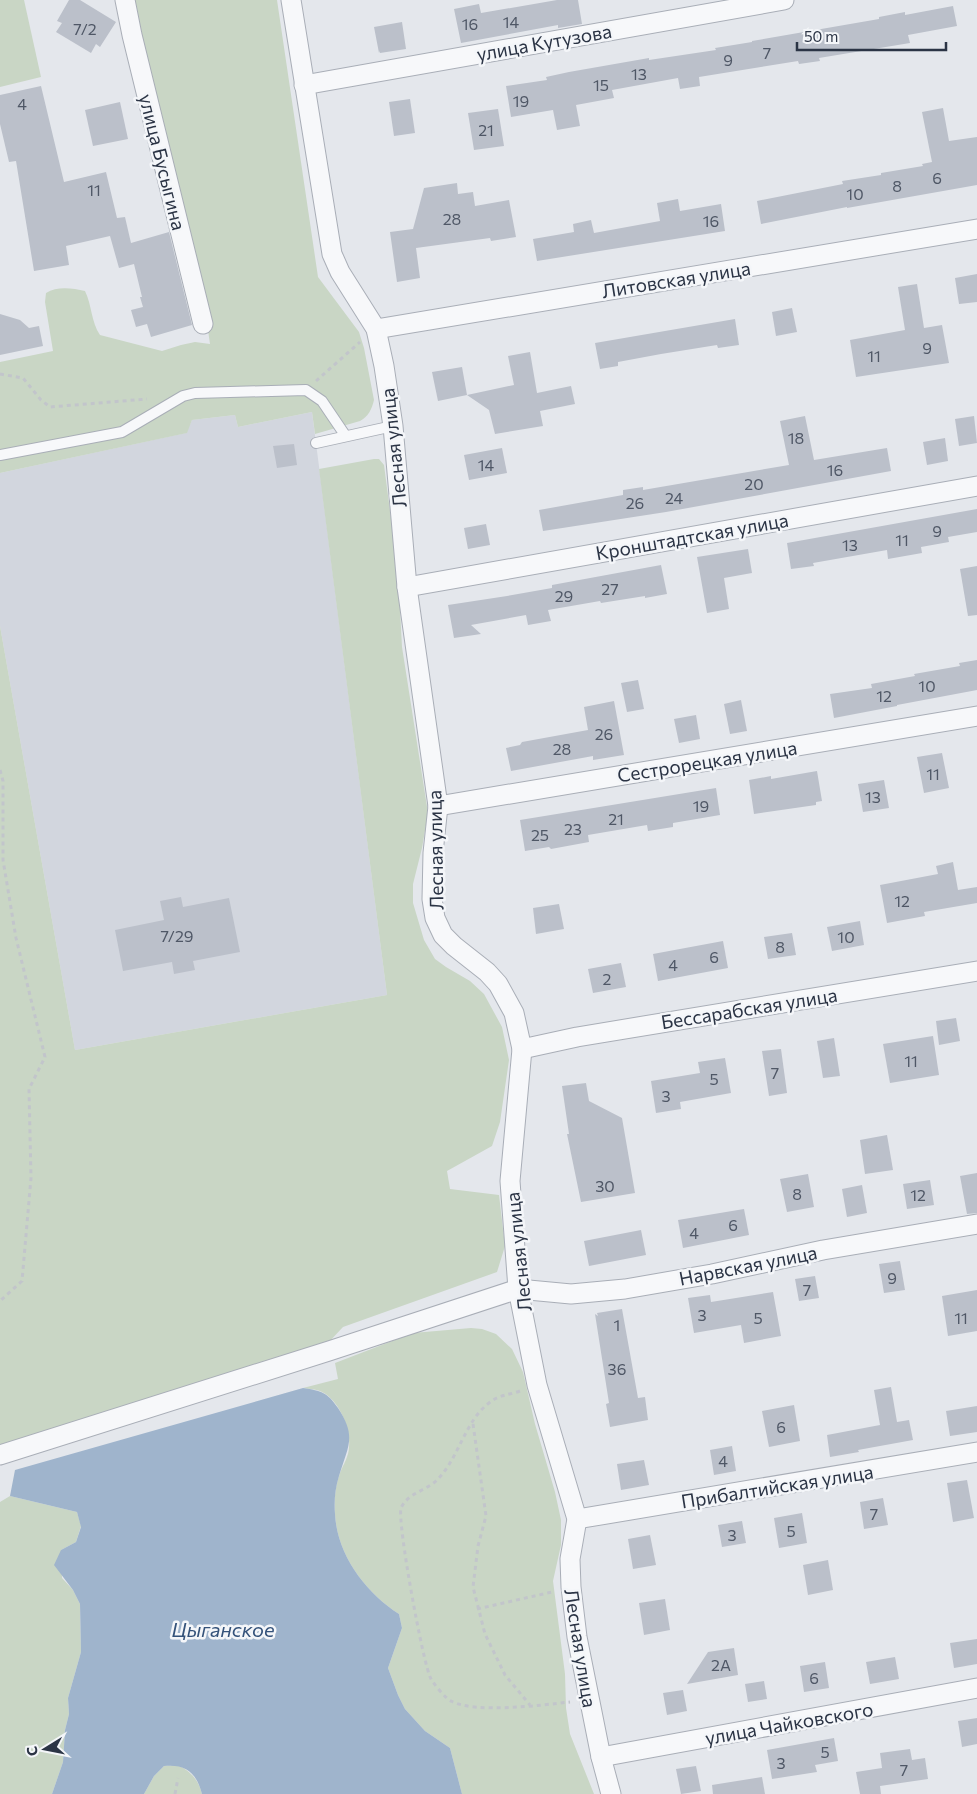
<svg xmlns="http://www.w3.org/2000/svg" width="977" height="1794" viewBox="0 0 977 1794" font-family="Commissioner,sans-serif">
  <rect width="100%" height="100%" fill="#e4e7ec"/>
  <path fill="#d2d6de" d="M312,412L387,995L75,1050L0,626V473L186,433L192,420L235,415L238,427Z"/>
  <g fill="#c9d6c5">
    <path d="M0,0H24L41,77L0,87Z"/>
    <path d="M125,0H277L318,277L359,332L364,348L374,400C372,409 368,417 360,421L315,434L312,412L238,427L235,415L192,420L187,433L0,473V362L53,351L45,302L46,293C57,286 72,288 85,291C92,305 91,322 100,335L162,351L181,345L195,342L210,344L205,309Z"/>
    <path d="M374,459H379L384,465L398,572L402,647L428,813L422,848L413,884V903L424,940L435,959L446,967L470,981L484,994L502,1027L509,1060L500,1122L492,1146L447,1171L450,1189L499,1195L505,1246L497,1272L343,1327L328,1343L0,1446V626L75,1050L387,995L319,469Z"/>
    <path d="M471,1328L482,1329L496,1334L512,1349L523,1372L535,1424L555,1492L561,1520V1545L553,1581L565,1674L566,1708L570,1734L594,1794H462L450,1748L425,1731L405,1709L398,1695L388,1668L402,1628L399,1614C366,1593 337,1555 335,1514C334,1500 335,1486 340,1473C343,1465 349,1456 349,1447C351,1429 339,1400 322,1392C317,1389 309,1389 303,1388L338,1379L335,1363L413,1333Z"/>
    <path d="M10,1496L77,1512L81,1526L76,1542L61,1550L62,1578L73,1590L80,1604L81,1652L68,1698L69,1714L65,1730L63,1762L52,1794H0V1502Z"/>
    <path d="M178,1765C191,1772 198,1779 202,1794H144L154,1776L164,1766Z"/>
  </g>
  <path fill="#9fb4cc" d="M303,1388C322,1391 327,1392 338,1408C357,1437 348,1446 339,1476C335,1489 334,1501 335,1514C337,1555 366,1593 399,1614L402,1628L388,1668L398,1695L405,1709L425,1731L450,1748L462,1794H202C196,1772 186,1764 164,1766L154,1776L144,1794H52L63,1762L65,1730L69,1714L68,1698L81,1652L80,1604L73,1590L54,1565L61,1550L76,1542L81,1527L77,1512L10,1496L15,1470Z"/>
  <g fill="#bbc0ca">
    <path d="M69,0H80L116,22L100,47L96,44L91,53L56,32L62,23L57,21Z"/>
    <path d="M557,0H578L582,24L558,28V25L461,43L454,9L479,4L481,13Z"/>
    <path d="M953,6L957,26L908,35L910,43L819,58L820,61L799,64L798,61L699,77L700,86L680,89L678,78L612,90L614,98L576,105L580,126L557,130L553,110L511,117L506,86L547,80L546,77L569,72L649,58V60L716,50L715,48L752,42V41L879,19V17L905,12V15Z"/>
    <path d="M402,22L406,49L380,53V51L379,53L374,27Z"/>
    <path d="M41,86L64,182L106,172L117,218L125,217L131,243L169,232L192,325L151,337L147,324L136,327L131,310L143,307L140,297H142L134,264L119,268L110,236L66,246L69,265L34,271L16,161L9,162L0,124V95Z"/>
    <path d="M410,99L415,133L394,136L389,102Z"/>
    <path d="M120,102L128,139L93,146L85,110Z"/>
    <path d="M943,108L949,141L977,137V185L847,208V207L761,224L757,201L843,184L842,181L881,175V173L923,166L922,164L932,162L922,112Z"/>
    <path d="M498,109L504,146L474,150L468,113Z"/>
    <path d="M457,183L458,194L473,192L475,206L509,200L516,237L491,241L490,238L416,248L420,278L397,282L390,232L413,229L424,188Z"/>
    <path d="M678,199L680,211L721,204L725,231L537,261L533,239L574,232L573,224L591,220L594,233L660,221L657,203Z"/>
    <path d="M977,274V302L959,304L955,278Z"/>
    <path d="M917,284L924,328L942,325L949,363L856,377L850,340L905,330L898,287Z"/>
    <path d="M792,308L797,332L776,336L772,312Z"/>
    <path d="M0,314L20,320L29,328L39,326L43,346L0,355Z"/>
    <path d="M735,319L739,345L718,348L717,345L661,354L618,362V366L600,369L595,343Z"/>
    <path d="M530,352L537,393L571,386L575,404L540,411L543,426L495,434L489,410L467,395L514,385L508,356Z"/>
    <path d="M462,367L467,395L438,401L432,372Z"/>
    <path d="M805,416L814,460L887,448L891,471L666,512L543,531L539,510L623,495V490L643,487V490L789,465L780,421Z"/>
    <path d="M974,416L977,443L959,446L955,419Z"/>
    <path d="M945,438L948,461L927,465L923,442Z"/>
    <path d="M294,444L297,465L277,468L273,446Z"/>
    <path d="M502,448L507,473L469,480L464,455Z"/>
    <path d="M977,509V532L948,537L949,542L921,547L922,553L888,559L887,550L813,563L814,566L791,569L787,543Z"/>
    <path d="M486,524L490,545L468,549L464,528Z"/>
    <path d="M748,549L752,573L724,578L729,609L707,613L697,557Z"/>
    <path d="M661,565L667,594L645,598V596L601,603L600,601L548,610L551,621L528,625L526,615L471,625L481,634L454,638L448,605L507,596L552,588V585Z"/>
    <path d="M977,566V615L968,616L960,569Z"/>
    <path d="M977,660V690L897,705V706L834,718L830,694L872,688L871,684L915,676L914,674L960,666L959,663Z"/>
    <path d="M638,680L644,709L627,712L621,683Z"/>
    <path d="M741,700L747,731L730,734L724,704Z"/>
    <path d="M614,701L624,755L593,760V756L511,771L506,748L520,745L522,742L588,730L584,707Z"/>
    <path d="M696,715L700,739L679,743L674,719Z"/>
    <path d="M942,753L949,788L924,793L917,757Z"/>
    <path d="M817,771L822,801L816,802V805L754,814L749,780L771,776V779Z"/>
    <path d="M884,780L889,808L863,812L858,784Z"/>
    <path d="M716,788L720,815L673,823V827L648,831L647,825L588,835L589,842L551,849L549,847L525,851L520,820Z"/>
    <path d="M953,862L958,890L977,887V903L924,912L925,916L887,923L880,885L938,874L936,866Z"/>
    <path d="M181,897L183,907L229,898L240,952L193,961L195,970L174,974L172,962L123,971L115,930L164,920L160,901Z"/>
    <path d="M559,904L564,929L536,934L533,908Z"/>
    <path d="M860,921L864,945L832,951L827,927Z"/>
    <path d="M792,933L796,955L768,959L764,937Z"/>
    <path d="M723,941L728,968L658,981L653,954Z"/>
    <path d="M621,963L626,987L593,993L588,969Z"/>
    <path d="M956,1018L960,1041L939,1045L936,1021Z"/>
    <path d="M933,1036L939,1075L890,1083L883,1044Z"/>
    <path d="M834,1038L840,1076L823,1078L817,1041Z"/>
    <path d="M781,1049L787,1093L769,1096L762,1051Z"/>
    <path d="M725,1058L731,1093L680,1102L681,1109L656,1113L651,1081L700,1073L698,1062Z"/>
    <path d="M586,1083L589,1101L622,1118L635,1193L581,1202L567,1134H569L562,1086Z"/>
    <path d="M887,1135L893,1170L865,1174L860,1140Z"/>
    <path d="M977,1173V1213L967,1214L960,1176Z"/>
    <path d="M808,1174L814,1207L787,1212L780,1179Z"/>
    <path d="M930,1180L934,1205L907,1209L903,1184Z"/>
    <path d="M862,1185L867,1213L847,1217L842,1189Z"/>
    <path d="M744,1209L749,1235L683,1248L678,1220Z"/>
    <path d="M641,1230L646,1255L589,1266L584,1241Z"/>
    <path d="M900,1261L905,1290L884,1293L879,1264Z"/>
    <path d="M815,1276L819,1298L799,1301L795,1279Z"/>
    <path d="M977,1290V1331L948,1336L942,1296Z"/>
    <path d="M773,1292L781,1336L744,1343L741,1325L694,1333L688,1298L710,1295L711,1302Z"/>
    <path d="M622,1309L638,1398L645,1397L648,1420L610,1427L606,1404L609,1403L595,1314L598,1316L597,1313Z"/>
    <path d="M891,1387L897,1422L909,1420L913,1440L858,1450L859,1452L830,1457L827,1435L880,1425L874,1390Z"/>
    <path d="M794,1405L800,1441L769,1447L762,1411Z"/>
    <path d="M977,1406V1432L950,1436L946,1411Z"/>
    <path d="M732,1446L736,1471L714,1475L710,1450Z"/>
    <path d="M644,1460L649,1485L621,1490L617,1464Z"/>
    <path d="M967,1480L974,1518L953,1522L947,1483Z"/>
    <path d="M883,1498L888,1525L864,1529L860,1502Z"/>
    <path d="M802,1513L807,1543L779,1548L774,1518Z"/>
    <path d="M742,1521L746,1543L722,1547L718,1525Z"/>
    <path d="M650,1535L656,1565L633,1569L628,1539Z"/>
    <path d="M828,1560L833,1590L808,1595L803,1565Z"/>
    <path d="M665,1599L670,1630L644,1635L639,1603Z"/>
    <path d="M977,1639V1664L954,1668L950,1643Z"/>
    <path d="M734,1648L738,1675L687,1684L708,1652Z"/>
    <path d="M895,1657L899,1679L870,1684L866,1662Z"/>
    <path d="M825,1662L829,1688L804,1692L800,1666Z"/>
    <path d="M764,1681L767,1699L748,1702L745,1684Z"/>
    <path d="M683,1690L687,1711L667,1715L663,1693Z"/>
    <path d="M977,1718V1744L962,1747L958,1721Z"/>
    <path d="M834,1738L838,1761L815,1765L817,1772L772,1779L767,1750Z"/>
    <path d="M910,1749L912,1760L925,1758L928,1779L880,1786L881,1794H860L856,1772L882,1768L880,1753Z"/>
    <path d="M696,1766L701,1791L681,1794L676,1769Z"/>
    <path d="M762,1777L765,1794H713L712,1785Z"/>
  </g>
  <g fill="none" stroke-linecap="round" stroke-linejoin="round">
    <defs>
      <g id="service">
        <path d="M316,443L393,426"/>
        <path d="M0,455L122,432L183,396L195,393L306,390L322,401L345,435"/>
      </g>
      <g id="minor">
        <path d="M125,0L132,35L203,324"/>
        <path d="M291,0L332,254L340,272L376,329L384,366L393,426L407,587L438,806L433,853L432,899L435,918L443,935L454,946L487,972L498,984L514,1013L522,1049L510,1181L518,1289L537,1385L577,1519L570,1559L571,1587L577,1637L601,1757L611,1794"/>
        <path d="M304,85L784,0"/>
        <path d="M376,329L977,229"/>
        <path d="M407,587L977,486"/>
        <path d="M438,806L977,716"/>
        <path d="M522,1049L577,1037L977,971"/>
        <path d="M0,1455L329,1351L518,1289L571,1294L625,1289L712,1274L823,1250L977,1224"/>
        <path d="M577,1519L977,1452"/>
        <path d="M601,1757L977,1688"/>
      </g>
    </defs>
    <use href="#service" stroke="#a9aeb7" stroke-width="12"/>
    <use href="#minor" stroke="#a9aeb7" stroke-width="21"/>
    <g stroke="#c2c5cb" stroke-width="3" stroke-dasharray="4 4" stroke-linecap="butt">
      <path d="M0,374L23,378L41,400L50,407L147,399"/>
      <path d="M316,381L360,342"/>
      <path d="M0,770L3,781V860L16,938L45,1057L29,1089L31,1178L22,1281L0,1301"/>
      <path d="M520,1391C509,1395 498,1395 489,1403C464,1422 459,1459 436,1481C425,1491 408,1493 401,1508C397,1521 423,1665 431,1679C433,1683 446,1699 451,1701C475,1714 542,1705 570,1702"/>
      <path d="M473,1424L486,1516L478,1546L473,1587L485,1634L505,1675L530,1705"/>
      <path d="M477,1609L552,1592"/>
      <path d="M175,1794L178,1778"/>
    </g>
    <use href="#service" stroke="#f7f8fa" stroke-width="10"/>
    <use href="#minor" stroke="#f7f8fa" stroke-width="19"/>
  </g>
  <g text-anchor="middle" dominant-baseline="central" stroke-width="5" stroke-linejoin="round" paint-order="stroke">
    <g font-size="16" fill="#4f5766">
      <text x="511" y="21">14</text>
      <text x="470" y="23">16</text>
      <text x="85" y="28">7/2</text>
      <text x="767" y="52">7</text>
      <text x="728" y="59">9</text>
      <text x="639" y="73">13</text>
      <text x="601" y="84">15</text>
      <text x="521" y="100">19</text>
      <text x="22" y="103">4</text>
      <text x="486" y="129">21</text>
      <text x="937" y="177">6</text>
      <text x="897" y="185">8</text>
      <text x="94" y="189">11</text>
      <text x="855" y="193">10</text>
      <text x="452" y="218">28</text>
      <text x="711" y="220">16</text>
      <text x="927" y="347">9</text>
      <text x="874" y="355">11</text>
      <text x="796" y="437">18</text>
      <text x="486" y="464">14</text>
      <text x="835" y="469">16</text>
      <text x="754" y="483">20</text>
      <text x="674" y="497">24</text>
      <text x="635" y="502">26</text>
      <text x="937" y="530">9</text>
      <text x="902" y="539">11</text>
      <text x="850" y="544">13</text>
      <text x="610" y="588">27</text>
      <text x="564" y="595">29</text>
      <text x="927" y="685">10</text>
      <text x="884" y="695">12</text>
      <text x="604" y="733">26</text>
      <text x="562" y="748">28</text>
      <text x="933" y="773">11</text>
      <text x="873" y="796">13</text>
      <text x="701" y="805">19</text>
      <text x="616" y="818">21</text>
      <text x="573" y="828">23</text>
      <text x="540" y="834">25</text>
      <text x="902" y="900">12</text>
      <text x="177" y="935">7/29</text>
      <text x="846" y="936">10</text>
      <text x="780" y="946">8</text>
      <text x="714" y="956">6</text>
      <text x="673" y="964">4</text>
      <text x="607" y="978">2</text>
      <text x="911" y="1060">11</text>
      <text x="775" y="1072">7</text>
      <text x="714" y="1078">5</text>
      <text x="666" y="1095">3</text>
      <text x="605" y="1185">30</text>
      <text x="797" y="1193">8</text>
      <text x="918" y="1194">12</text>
      <text x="733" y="1224">6</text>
      <text x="694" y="1232">4</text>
      <text x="892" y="1277">9</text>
      <text x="807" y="1289">7</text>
      <text x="702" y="1314">3</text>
      <text x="758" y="1317">5</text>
      <text x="961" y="1317">11</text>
      <text x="617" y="1324">1</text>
      <text x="617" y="1368">36</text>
      <text x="781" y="1426">6</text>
      <text x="723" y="1460">4</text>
      <text x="874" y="1513">7</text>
      <text x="791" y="1530">5</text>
      <text x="732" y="1534">3</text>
      <text x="721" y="1664">2А</text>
      <text x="814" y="1677">6</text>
      <text x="825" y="1751">5</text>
      <text x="781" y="1762">3</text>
      <text x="904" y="1769">7</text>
    </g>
    <g font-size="19" fill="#2b3445" stroke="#f4f6f9">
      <text transform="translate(544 42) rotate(-10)">улица Кутузова</text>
      <text transform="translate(163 162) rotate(76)">улица Бусыгина</text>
      <text transform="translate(676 279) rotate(-9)">Литовская улица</text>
      <text transform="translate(393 448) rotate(-96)">Лесная улица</text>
      <text transform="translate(692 536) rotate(-10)">Кронштадтская улица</text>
      <text transform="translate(707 761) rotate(-9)">Сестрорецкая улица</text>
      <text transform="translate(435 850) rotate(-91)">Лесная улица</text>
      <text transform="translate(749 1008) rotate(-9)">Бессарабская улица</text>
      <text transform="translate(518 1252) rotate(-96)">Лесная улица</text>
      <text transform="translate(748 1265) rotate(-11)">Нарвская улица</text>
      <text transform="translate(777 1486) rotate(-9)">Прибалтийская улица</text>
      <text transform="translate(581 1648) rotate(81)">Лесная улица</text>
      <text transform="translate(789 1723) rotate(-10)">улица Чайковского</text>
    </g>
    <g font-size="20" font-style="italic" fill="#34527a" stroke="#f4f6f9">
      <text x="223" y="1629">Цыганское</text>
    </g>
  </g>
  <g transform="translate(45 1749) rotate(260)" stroke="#f4f6f9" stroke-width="4" paint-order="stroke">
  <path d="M0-4L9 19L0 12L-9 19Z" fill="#2b3445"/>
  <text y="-8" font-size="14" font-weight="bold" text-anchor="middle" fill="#2b3445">С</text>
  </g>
  <path d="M797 42v8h149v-8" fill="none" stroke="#2b3445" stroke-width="2.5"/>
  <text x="804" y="42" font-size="15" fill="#2b3445" stroke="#f4f6f9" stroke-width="4" paint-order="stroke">50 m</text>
</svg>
